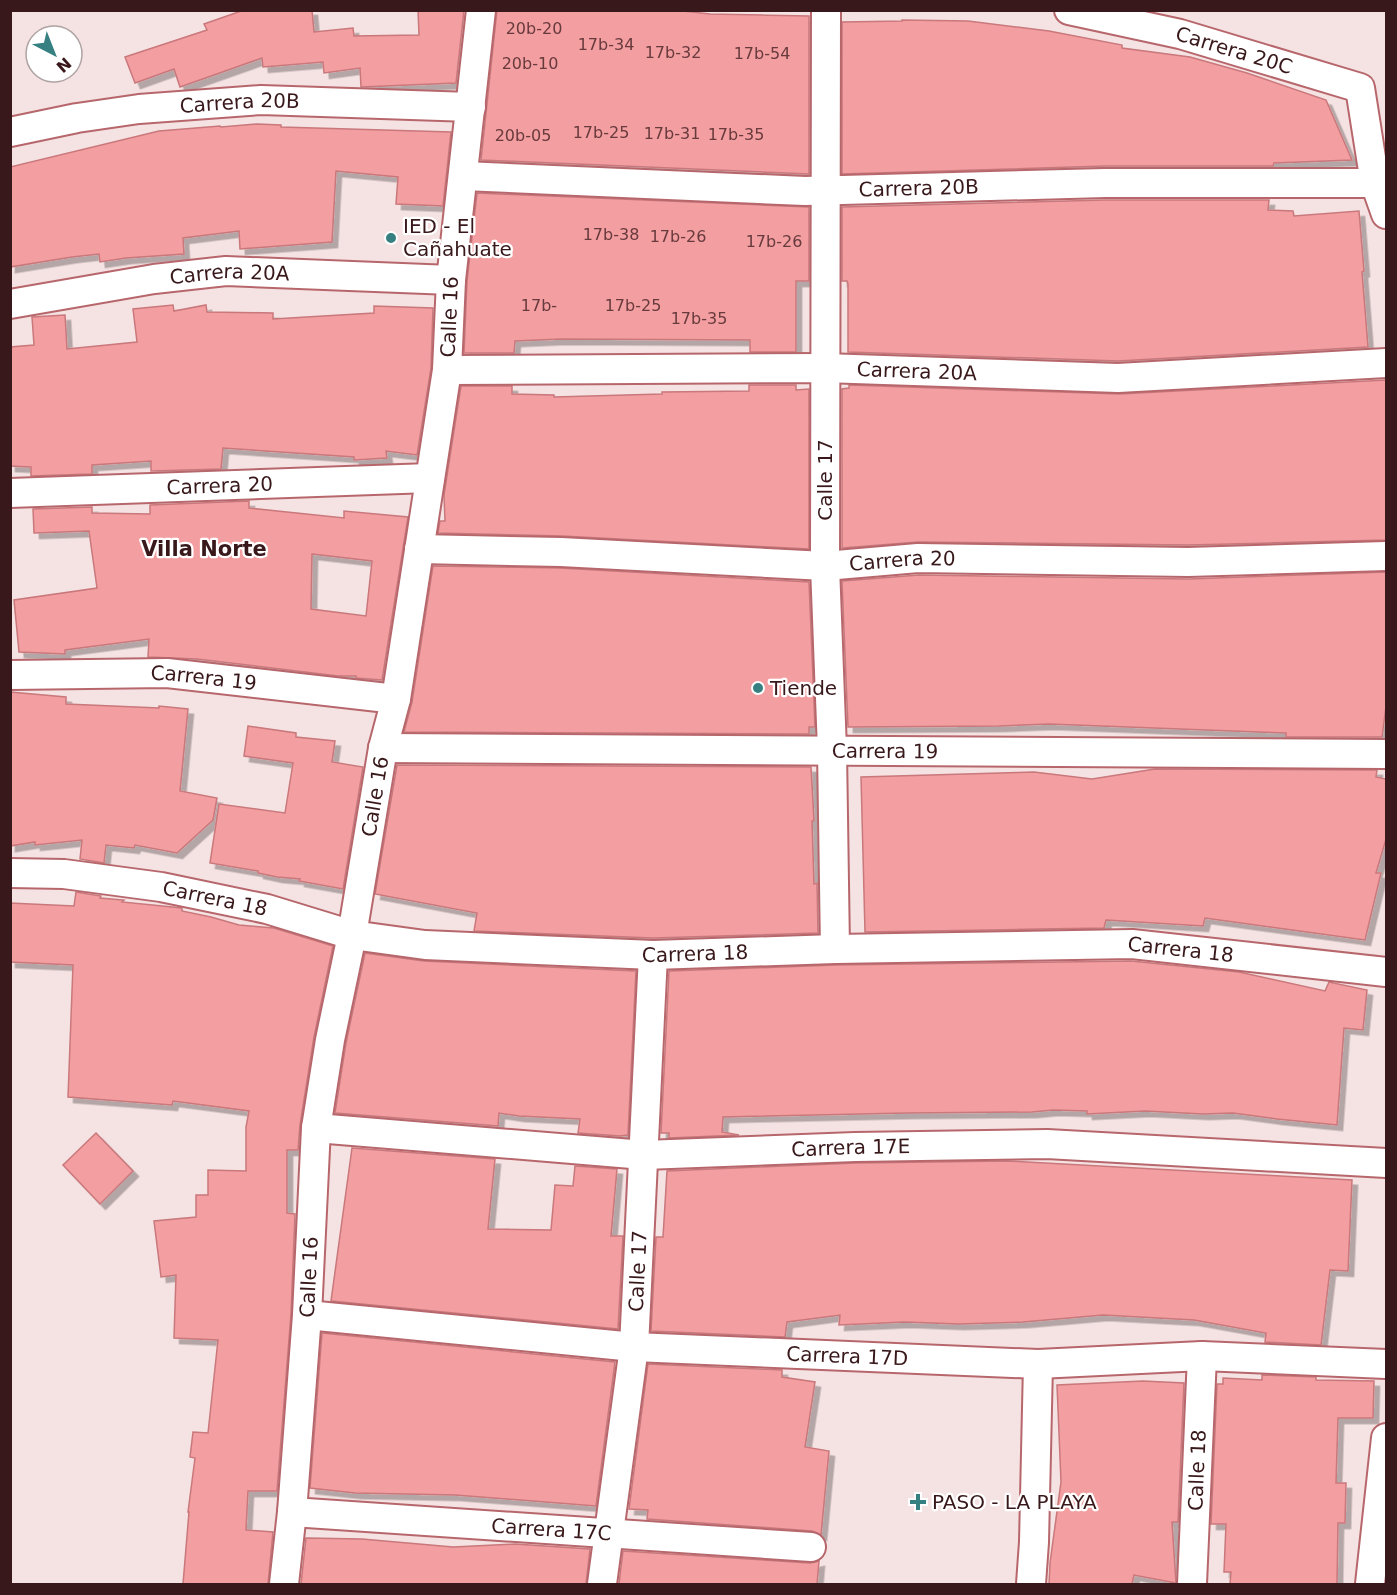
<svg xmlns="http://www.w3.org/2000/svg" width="1397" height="1595" viewBox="0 0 1397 1595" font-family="'DejaVu Sans',sans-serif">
  <defs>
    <filter id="shadow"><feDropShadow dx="5.5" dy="5.5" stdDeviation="0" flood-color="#0004"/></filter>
  </defs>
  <rect width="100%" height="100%" fill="#f5e2e2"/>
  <g fill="#f39ea1" stroke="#c9787c" stroke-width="1.5" fill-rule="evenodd" filter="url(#shadow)">
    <path d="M244,10H312L314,32L353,28L354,36L419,35L418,10H464L456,83L361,87L360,68L324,73L323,62L263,67L262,58L180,87L174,69L135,83L125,57L207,30L204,24Z"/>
    <path d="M497,10H674L710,14L809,16V174L481,160Z"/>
    <path d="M902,20L968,21L1049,31L1122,45V48L1190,57L1247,73L1326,100L1352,160L1274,163L1273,166H1105L842,174V22L902,21Z"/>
    <path d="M257,124L281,125V127L451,132L443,206L396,204L398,177L336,171L332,242L240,249L239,231L183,238L184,254L126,258L100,262L99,254L72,257L10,267V167L159,131L220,126L221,127Z"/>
    <path d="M477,193L809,207V281H796V352H750V340L561,339L515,341L514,353H464L467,281Z"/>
    <path d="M1105,200H1269L1268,210L1293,211L1294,216L1359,211L1364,271L1362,272L1368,347L1118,361L848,352V284L847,281H842V207Z"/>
    <path d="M173,305L174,311L206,305L207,312L273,313V319L374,313V306L433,308L431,368L417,455L386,451L387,458L354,460V457L223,448L221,469L151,471V461L92,465V474L31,476V467L10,466V347L34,345L32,317L65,315L67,349L137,342L133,309Z"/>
    <path d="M1386,380V540L1188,545L918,542L842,548V389L849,388V385L1119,394Z"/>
    <path d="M749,385H796V390L809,389V549L562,536L438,533L440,521H445L444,495L461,386H512V394L554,395V397L662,394V392L749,391Z"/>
    <path d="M249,501V508L344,518V511L408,517L382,680L356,678V676H338L197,659L148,657L149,639L65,650V654L19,652L14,600L97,588L89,531L34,533L33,509L92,507V513L150,514V505ZM312,554L372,561L366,616L311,609Z"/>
    <path d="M433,566L560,568L809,582L815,727H809V734L404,732L412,702Z"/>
    <path d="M1386,572V706L1382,737H1286V733L1049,724L999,726L848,727L842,581L919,575L1188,579Z"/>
    <path d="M10,692L66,697V704L159,708V706L188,709L180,791L217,798L213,820L177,853L135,845L134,848L106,845L104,863L80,859L82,840L35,845V842L10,846Z"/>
    <path d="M248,726L296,733V737L335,741L332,762L363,767L343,889L299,881L300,879L277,877L258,873V871L210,863L219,804L285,813L293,763L244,756Z"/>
    <path d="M397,765L811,767L814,821H812L814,884L817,883L818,933L653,938L474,931L477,913L375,894Z"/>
    <path d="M1155,769L1377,770L1376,777L1386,779V839L1376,873H1381L1365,940L1205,918L1203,926L1106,920L1104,928L865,932L861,777L1034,772L1092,779Z"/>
    <path d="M76,892L101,896L100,898L124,900L122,902L182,908V911L211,917L239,925L274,928L333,946L314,1037L300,1125L298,1150H287V1213L295,1214L291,1314L277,1491H248L246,1530L273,1532L268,1584H183L189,1512H188L195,1458L190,1457L193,1432L208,1433L218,1340L174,1338L176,1275L161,1277L154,1221L196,1217V1195H208V1170L246,1171V1127L249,1111L173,1101L172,1105L68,1097L73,965L10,962V903L74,906Z"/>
    <path d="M365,953L424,961L636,971L628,1135L620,1136L578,1133L580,1119L519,1116L499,1113L498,1126L335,1113L346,1043Z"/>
    <path d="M1131,961L1239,972L1325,991L1329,982L1367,990L1363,1030L1344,1028L1337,1125L1277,1119L1233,1113L1203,1114L1145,1111L1087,1114V1111L1053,1110L1032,1112L907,1113L723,1117L722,1132L739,1135L669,1138V1133H661L669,971L835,965Z"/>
    <path d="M96,1133L133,1171L100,1204L63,1165Z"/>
    <path d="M352,1148L495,1159L488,1229L551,1230L555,1185L573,1186L575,1166L617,1169L611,1236H623L618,1329L331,1301Z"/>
    <path d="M1007,1161L1352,1180L1348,1271L1330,1270L1321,1345L1265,1342L1266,1333L1194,1320L1103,1315L1023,1322L958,1324L905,1322L839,1325L840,1315L787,1322L785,1337L651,1331L656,1237H663L667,1171L855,1163Z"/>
    <path d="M322,1333L615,1362L596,1506L455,1495L355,1493L310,1488Z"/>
    <path d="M648,1364L782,1370V1377L815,1382L805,1447L829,1451L821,1535L812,1531L647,1519L648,1510L629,1509Z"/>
    <path d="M1262,1375L1316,1377V1380L1374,1381L1373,1418H1338L1336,1483H1346L1345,1523H1338L1337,1584H1230L1231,1572H1224L1226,1524H1211L1217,1384H1223V1378L1262,1380Z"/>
    <path d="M1143,1381L1184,1383L1178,1522H1172L1176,1583L1134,1575L1132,1584H1049L1050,1563L1061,1482L1057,1385Z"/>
    <path d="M306,1538L362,1539L453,1547L515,1544L590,1549L586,1584H301Z"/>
    <path d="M623,1551L810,1563L819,1561L817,1584H619Z"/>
  </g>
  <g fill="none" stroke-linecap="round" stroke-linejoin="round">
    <defs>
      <g id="minor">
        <path d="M826,10L825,566L832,750L835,949"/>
        <path id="s1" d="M1069,10L1180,34L1360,88L1375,183L1386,214"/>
        <path id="s2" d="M10,132L77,118L139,109L261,100L471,107"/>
        <path id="s3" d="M463,176L805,191L1105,183H1375"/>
        <path id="s4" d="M10,304L154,279L226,271L451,280"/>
        <path id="s5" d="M447,370L824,368L1118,378L1386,363"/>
        <path id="s6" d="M10,493L430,478"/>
        <path id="s7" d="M419,549L561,552L825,566L918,558L1188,562L1386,556"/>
        <path id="s8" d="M10,675L167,673L396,699"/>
        <path id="s9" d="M383,748L1386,754"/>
        <path id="s10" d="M10,873L64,874L161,887L267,909L352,935L425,945L653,955L835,949L1132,944L1386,972"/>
        <path id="s11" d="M316,1128L644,1155L855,1147L1047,1144L1386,1163"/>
        <path id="s12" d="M307,1315L634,1347L1038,1364L1202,1356L1386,1364"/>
        <path id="s13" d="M292,1512L811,1547"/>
        <path id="s14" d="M284,1584L292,1512L307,1315L316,1128L330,1040L352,935L383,748L396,699L447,370L451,280L481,10"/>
        <path id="s15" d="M602,1584L634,1347L653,955"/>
        <path d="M1031,1584L1034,1542L1038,1364"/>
        <path id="s16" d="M1192,1584L1202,1356"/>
        <path d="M1370,1584L1386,1438"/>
      </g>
    </defs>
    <use href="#minor" stroke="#b7676c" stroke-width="32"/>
    <use href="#minor" stroke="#fff" stroke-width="28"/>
  </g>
  <g fill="#378081" stroke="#fff" stroke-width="2">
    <circle cx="391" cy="238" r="6"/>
    <circle cx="758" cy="688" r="6"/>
    <path d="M915 1493h6v6h6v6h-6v6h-6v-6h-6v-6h6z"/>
  </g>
  <g text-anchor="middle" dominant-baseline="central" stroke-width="4.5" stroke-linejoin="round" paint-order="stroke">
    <g font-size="16" fill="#673a3c">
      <text x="534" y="28">20b-20</text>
      <text x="606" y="44">17b-34</text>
      <text x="673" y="52">17b-32</text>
      <text x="762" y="53">17b-54</text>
      <text x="530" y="63">20b-10</text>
      <text x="601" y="132">17b-25</text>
      <text x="672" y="133">17b-31</text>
      <text x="736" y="134">17b-35</text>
      <text x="523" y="135">20b-05</text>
      <text x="611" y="234">17b-38</text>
      <text x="678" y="236">17b-26</text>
      <text x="774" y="241">17b-26</text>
      <text x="539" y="305">17b-</text>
      <text x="633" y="305">17b-25</text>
      <text x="699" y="318">17b-35</text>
    </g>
    <g font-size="20" fill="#38181a" stroke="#fff">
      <text stroke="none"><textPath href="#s1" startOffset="170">Carrera 20C</textPath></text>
      <text stroke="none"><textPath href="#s2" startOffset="232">Carrera 20B</textPath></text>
      <text stroke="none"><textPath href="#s3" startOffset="456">Carrera 20B</textPath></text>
      <text stroke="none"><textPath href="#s4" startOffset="222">Carrera 20A</textPath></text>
      <text stroke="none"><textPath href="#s14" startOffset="1280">Calle 16</textPath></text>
      <text stroke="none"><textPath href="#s5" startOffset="470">Carrera 20A</textPath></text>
      <text transform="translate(825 480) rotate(-90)">Calle 17</text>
      <text stroke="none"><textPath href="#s6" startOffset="210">Carrera 20</textPath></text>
      <text stroke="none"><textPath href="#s7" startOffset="484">Carrera 20</textPath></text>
      <text stroke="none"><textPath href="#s8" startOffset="194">Carrera 19</textPath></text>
      <text stroke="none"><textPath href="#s9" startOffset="502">Carrera 19</textPath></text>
      <text stroke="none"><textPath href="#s14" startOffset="794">Calle 16</textPath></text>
      <text stroke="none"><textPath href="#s10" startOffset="207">Carrera 18</textPath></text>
      <text stroke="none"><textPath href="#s10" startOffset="1179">Carrera 18</textPath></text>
      <text stroke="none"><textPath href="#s10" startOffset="693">Carrera 18</textPath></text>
      <text stroke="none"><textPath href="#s11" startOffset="536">Carrera 17E</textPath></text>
      <text stroke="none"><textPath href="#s15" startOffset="315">Calle 17</textPath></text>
      <text stroke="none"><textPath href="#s14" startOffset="308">Calle 16</textPath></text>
      <text stroke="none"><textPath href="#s12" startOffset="542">Carrera 17D</textPath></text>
      <text stroke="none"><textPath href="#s16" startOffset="114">Calle 18</textPath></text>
      <text stroke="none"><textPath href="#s13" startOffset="260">Carrera 17C</textPath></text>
    </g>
    <g font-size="20" fill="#38181a" stroke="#fff" text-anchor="start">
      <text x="403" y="226">IED - El<tspan x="403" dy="23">Cañahuate</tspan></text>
      <text x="770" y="688">Tiende</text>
      <text x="932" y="1502">PASO - LA PLAYA</text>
    </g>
    <g font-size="21" font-weight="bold" fill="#38181a" stroke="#fff">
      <text x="204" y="549">Villa Norte</text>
    </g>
  </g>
  <rect width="1397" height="1595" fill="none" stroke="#38181a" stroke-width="24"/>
  <g transform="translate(54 54) rotate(138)"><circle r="28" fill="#ffffff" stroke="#afa3a3" stroke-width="1.5"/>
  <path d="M0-4.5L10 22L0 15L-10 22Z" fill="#378081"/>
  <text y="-9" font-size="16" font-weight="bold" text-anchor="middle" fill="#38181a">N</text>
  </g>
</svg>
